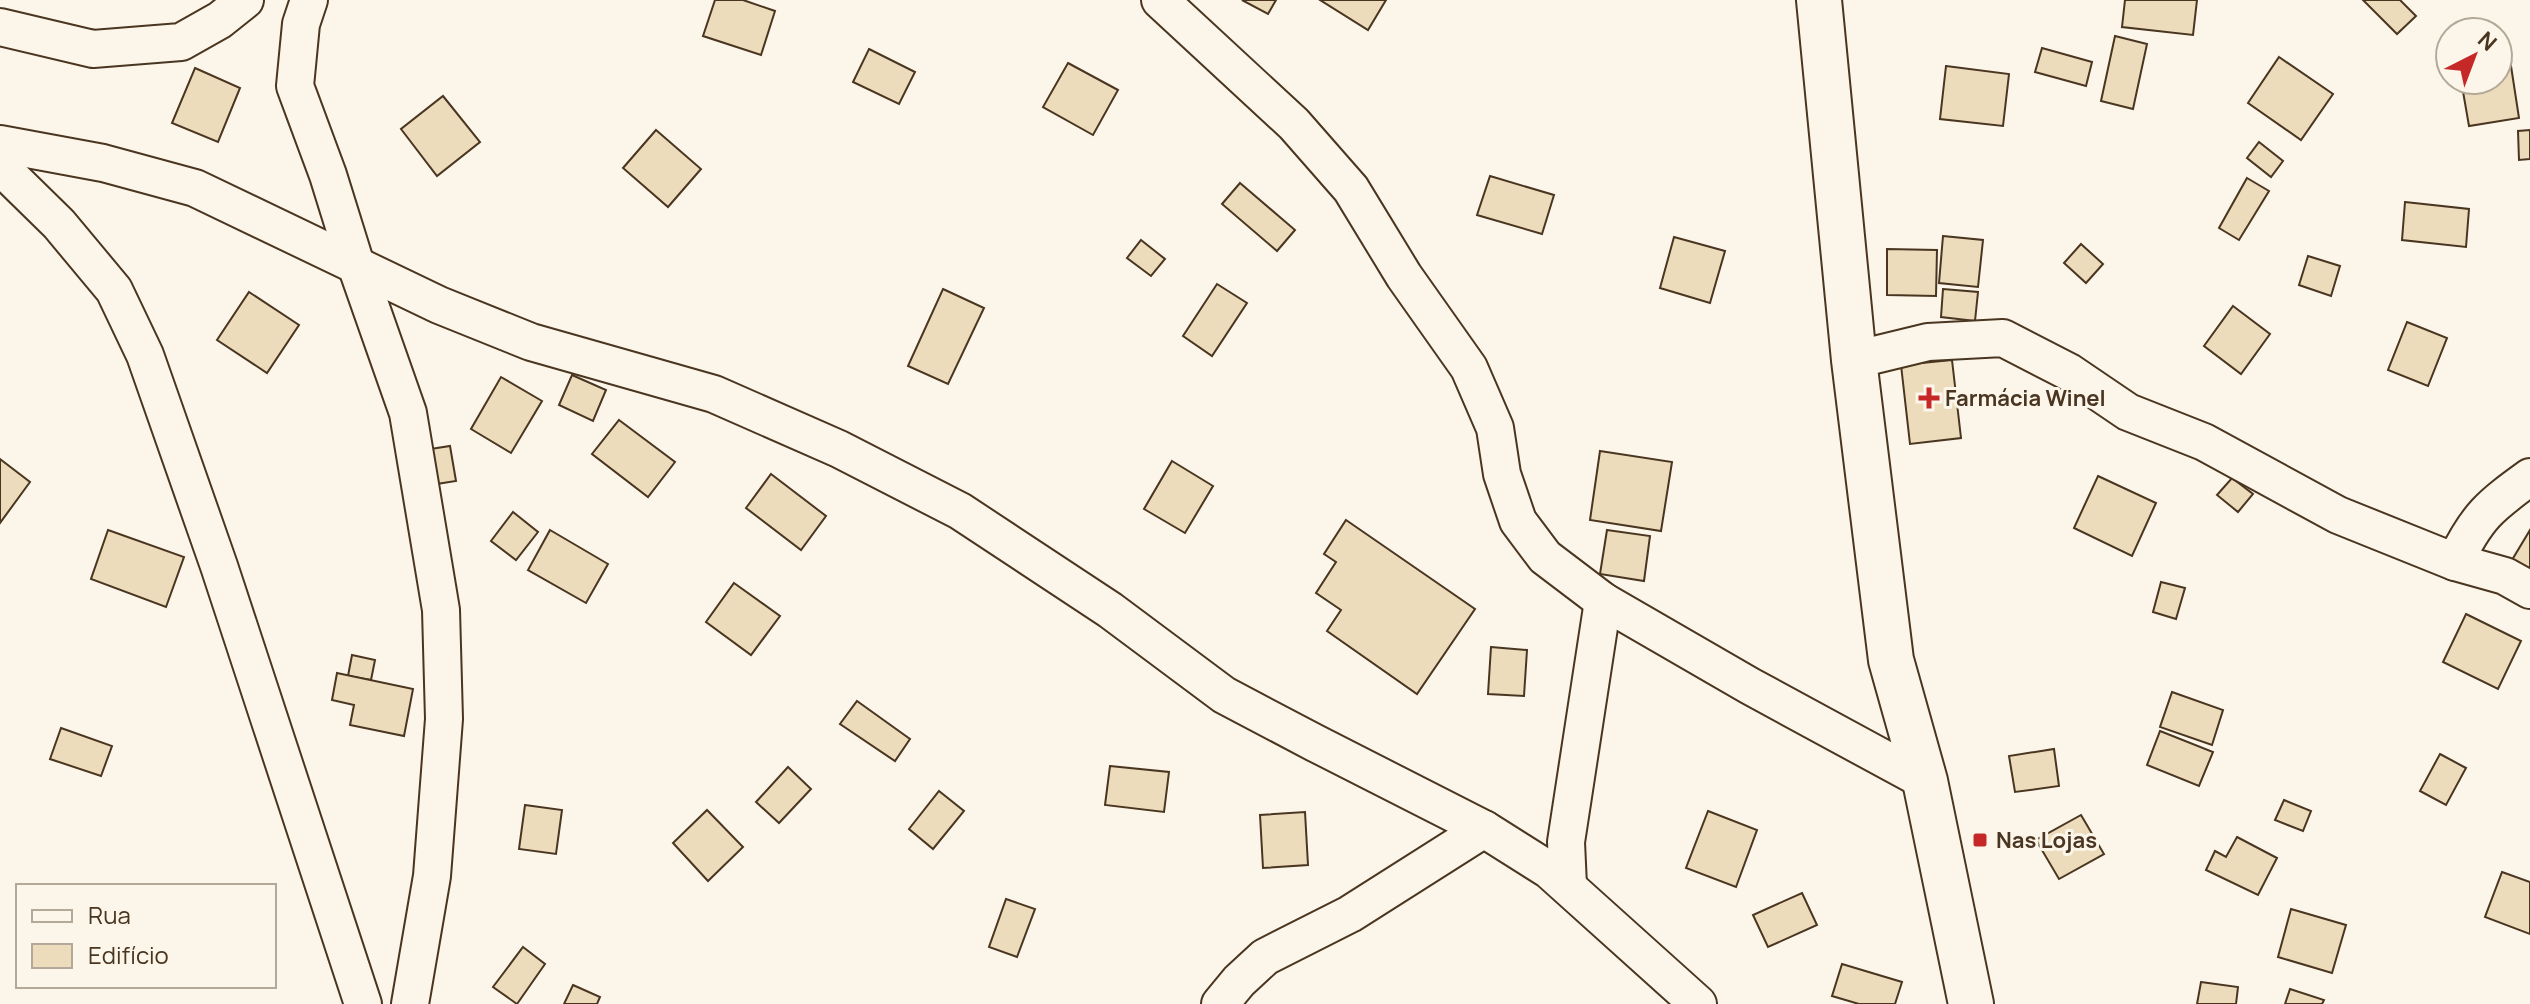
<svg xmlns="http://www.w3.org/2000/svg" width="2530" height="1004" viewBox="0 0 2530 1004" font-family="Manrope,sans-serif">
  <rect width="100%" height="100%" fill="#fbf6e9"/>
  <g fill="#ecdcbc" stroke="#4a3520" stroke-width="2">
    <path d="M715,0H743L775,11L761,55L703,36Z"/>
    <path d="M1242,0H1276L1268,14Z"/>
    <path d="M1320,0H1386L1368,30Z"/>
    <path d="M2125,0H2197L2193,35L2122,27Z"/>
    <path d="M2363,0H2400L2416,16L2397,34Z"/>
    <path d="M2115,36L2147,44L2133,109L2101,101Z"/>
    <path d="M2042,48L2092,62L2086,86L2035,72Z"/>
    <path d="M869,49L915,72L899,104L853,82Z"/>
    <path d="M2279,57L2333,94L2301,140L2248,103Z"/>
    <path d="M1068,63L1118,90L1093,135L1043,107Z"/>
    <path d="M1946,66L2009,74L2003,126L1940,119Z"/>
    <path d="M2511,66L2519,118L2469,126L2461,80H2498V68Z"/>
    <path d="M195,68L240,88L218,142L172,123Z"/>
    <path d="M443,96L480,142L437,176L401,129Z"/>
    <path d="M656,130L701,169L668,207L623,168Z"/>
    <path d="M2530,130V159L2519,160L2518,131Z"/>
    <path d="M2259,142L2283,161L2271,177L2247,158Z"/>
    <path d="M1490,176L1554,195L1542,234L1477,215Z"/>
    <path d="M2247,178L2269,191L2239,240L2219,228Z"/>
    <path d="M1240,183L1295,230L1277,251L1222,204Z"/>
    <path d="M2405,202L2469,209L2466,247L2402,240Z"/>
    <path d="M1943,236L1983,240L1978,287L1939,283Z"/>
    <path d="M1674,237L1725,251L1710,303L1660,288Z"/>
    <path d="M1141,240L1165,259L1151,276L1127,258Z"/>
    <path d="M2081,244L2103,264L2086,283L2064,263Z"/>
    <path d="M1887,249L1937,250L1936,296L1887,295Z"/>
    <path d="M2308,256L2340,266L2331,296L2299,285Z"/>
    <path d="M1217,284L1247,303L1212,356L1183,336Z"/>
    <path d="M943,289L984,308L948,384L908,366Z"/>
    <path d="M1943,289L1978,292L1975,321L1941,317Z"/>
    <path d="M249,292L299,325L267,373L217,340Z"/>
    <path d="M2233,306L2270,334L2241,374L2204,346Z"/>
    <path d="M2407,322L2447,338L2428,386L2388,370Z"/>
    <path d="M1952,360L1961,438L1910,444L1901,365Z"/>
    <path d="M572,375L606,390L593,421L559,405Z"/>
    <path d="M501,377L542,401L511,453L471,429Z"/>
    <path d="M619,420L675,462L648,497L592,454Z"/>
    <path d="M450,446L456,481L430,485L424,450Z"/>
    <path d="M1600,451L1672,462L1661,531L1590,520Z"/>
    <path d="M0,459L30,482L0,523Z"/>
    <path d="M1172,461L1213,486L1185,533L1144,509Z"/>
    <path d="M771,474L826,516L801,550L746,508Z"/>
    <path d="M2098,476L2156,503L2132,556L2074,528Z"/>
    <path d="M2232,478L2253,494L2238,512L2217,495Z"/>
    <path d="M513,512L538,532L516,560L491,541Z"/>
    <path d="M1346,520L1475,609L1417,694L1327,631L1341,610L1316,593L1336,562L1324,554Z"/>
    <path d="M108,530L184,557L166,607L91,579Z"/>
    <path d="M550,530L608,564L586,603L528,570Z"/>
    <path d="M1607,530L1650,536L1644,581L1600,574Z"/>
    <path d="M2530,530V571L2512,560Z"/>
    <path d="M2161,582L2185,588L2176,619L2153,612Z"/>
    <path d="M734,583L780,616L751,655L706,622Z"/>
    <path d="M2466,614L2521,641L2498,689L2443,662Z"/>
    <path d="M1491,647L1527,650L1524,696L1488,694Z"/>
    <path d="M352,655L375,660L371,680L348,676Z"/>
    <path d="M337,673L413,689L404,736L350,725L354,705L332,700Z"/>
    <path d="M2172,692L2223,710L2212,745L2160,727Z"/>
    <path d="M857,701L910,739L895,761L840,724Z"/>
    <path d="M61,728L112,746L101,776L50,759Z"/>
    <path d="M2160,731L2213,752L2199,786L2147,765Z"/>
    <path d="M2054,749L2059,786L2015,792L2009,756Z"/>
    <path d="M2440,754L2466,768L2446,805L2420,791Z"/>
    <path d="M1110,766L1169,772L1164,812L1105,805Z"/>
    <path d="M788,767L811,789L779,823L756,802Z"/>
    <path d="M939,791L964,811L933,849L909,829Z"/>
    <path d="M2284,800L2311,811L2303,831L2275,820Z"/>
    <path d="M525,805L562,810L556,854L519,849Z"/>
    <path d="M707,810L743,847L708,881L673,843Z"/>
    <path d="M1708,811L1757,830L1736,887L1686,868Z"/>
    <path d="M1305,812L1308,865L1263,868L1260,815Z"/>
    <path d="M2081,815L2104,854L2059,879L2036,840Z"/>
    <path d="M2237,837L2277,858L2258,895L2206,870L2215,851L2226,857Z"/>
    <path d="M2502,872L2530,882V934L2485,917Z"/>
    <path d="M1802,893L1817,925L1768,947L1753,915Z"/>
    <path d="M1006,899L1035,909L1017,957L989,947Z"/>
    <path d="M2291,909L2346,925L2332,973L2278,957Z"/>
    <path d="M523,947L545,964L517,1004L493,987Z"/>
    <path d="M1842,964L1902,982L1895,1004H1859L1832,996Z"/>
    <path d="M2201,982L2238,987L2236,1004H2197Z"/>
    <path d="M573,985L600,997L597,1004H564Z"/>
    <path d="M2290,989L2324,1000L2322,1004H2285Z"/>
  </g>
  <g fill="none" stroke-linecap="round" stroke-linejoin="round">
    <defs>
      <g id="minor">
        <path d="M309,0L301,24L295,86L328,175L356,265L408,413L441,610L444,719L432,876L410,1004"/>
        <path d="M1160,0L1294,124L1351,189L1404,276L1469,368L1495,428L1502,474L1518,521L1545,557L1603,601L1750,686L1925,781"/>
        <path d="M0,27L93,49L181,42L220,20L245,0"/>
        <path d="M0,144L103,163L195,188L439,305L531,342L714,394L839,449L960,511L1110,610L1224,695L1315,743L1484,829L1549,870L1698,1004"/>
        <path d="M0,169L8,174L59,224L114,290L145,355L219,566L363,1004"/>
        <path d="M1854,360L1928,342L2003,338L2069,372L2128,412L2204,442L2338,515L2455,562L2505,576L2530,590"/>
        <path d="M2455,562C2477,516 2490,506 2530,477"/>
        <path d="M1568,886L1566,842L1603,601"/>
        <path d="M1220,1004L1239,981L1265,957L1350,914L1484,829"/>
      </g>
      <path id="tertiary" d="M1819,0L1854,360L1891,660L1925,781L1971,1004"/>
    </defs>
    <use href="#minor" stroke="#4a3520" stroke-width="40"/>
    <use href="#tertiary" stroke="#4a3520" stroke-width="48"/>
    <use href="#minor" stroke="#fbf6e9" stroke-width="36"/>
    <use href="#tertiary" stroke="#fbf6e9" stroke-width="44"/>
  </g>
  <g fill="#c62828" stroke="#fbf6e9" stroke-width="3">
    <path d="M1925 386h8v8h8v8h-8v8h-8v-8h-8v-8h8z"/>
    <rect x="1972" y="832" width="16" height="16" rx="4"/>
  </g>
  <g text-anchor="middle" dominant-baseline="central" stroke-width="6" stroke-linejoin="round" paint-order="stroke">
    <g font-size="22" font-weight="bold" fill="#4a3520" stroke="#fbf6e9" text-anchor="start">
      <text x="1945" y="398">Farmácia Winel</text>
      <text x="1996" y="840">Nas Lojas</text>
    </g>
  </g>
  <rect x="16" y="884" width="260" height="104" fill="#fbf6e9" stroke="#b4a999" stroke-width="2"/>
  <rect x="32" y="910" width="40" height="12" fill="#fbf6e9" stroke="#b4a999" stroke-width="2"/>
  <text x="88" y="924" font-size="24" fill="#4a3520">Rua</text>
  <rect x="32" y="944" width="40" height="24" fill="#ecdcbc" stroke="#b4a999" stroke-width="2"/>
  <text x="88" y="964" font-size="24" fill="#4a3520">Edifício</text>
  <g transform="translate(2474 56) rotate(42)"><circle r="38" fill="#fbf6e9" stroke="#b4a999" stroke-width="2"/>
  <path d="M0-6L14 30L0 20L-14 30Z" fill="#c62828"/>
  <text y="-12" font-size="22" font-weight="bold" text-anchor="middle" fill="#4a3520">N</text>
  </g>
</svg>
